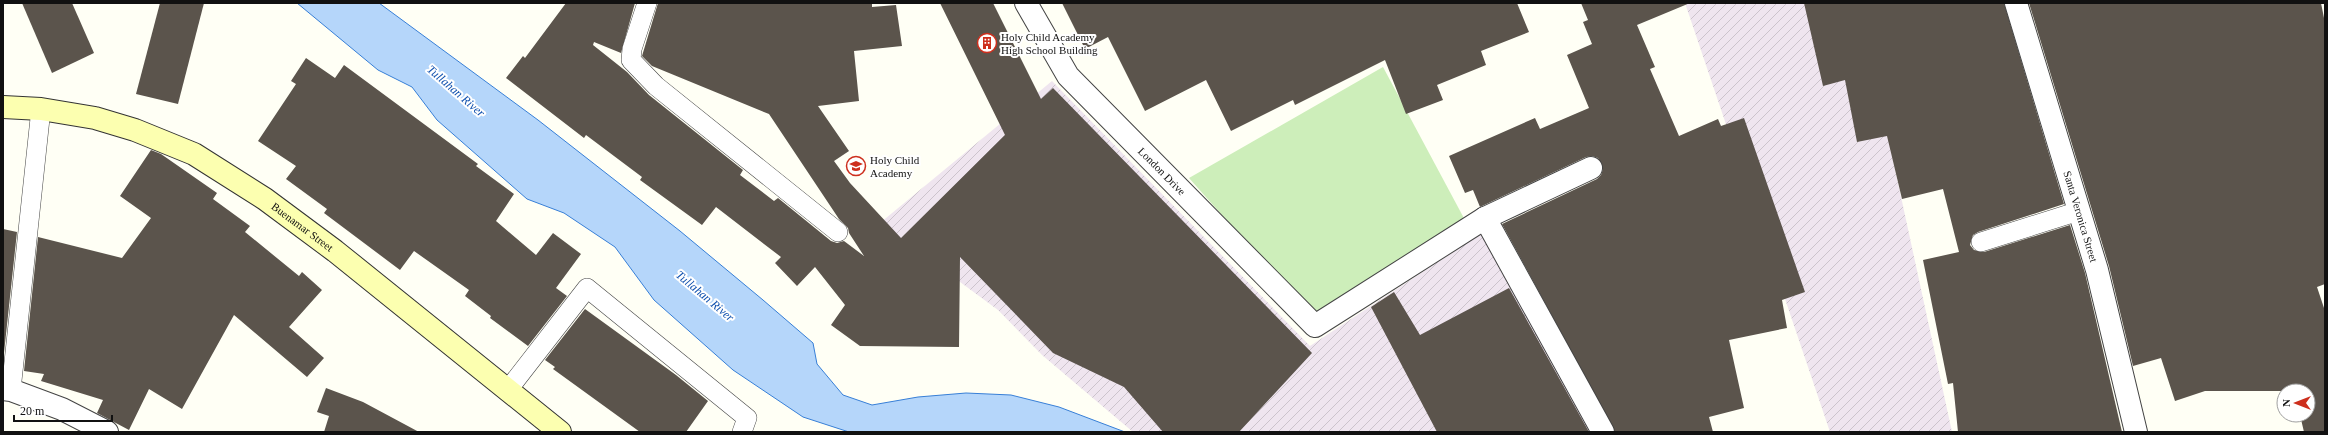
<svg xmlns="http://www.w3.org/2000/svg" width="2328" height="435" viewBox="0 0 2328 435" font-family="'Times New Roman',serif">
  <defs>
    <pattern id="industrial-furrows" width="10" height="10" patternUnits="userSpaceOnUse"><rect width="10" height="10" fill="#efe5ef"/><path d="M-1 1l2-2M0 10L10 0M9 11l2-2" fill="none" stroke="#ccc3cc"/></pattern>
  </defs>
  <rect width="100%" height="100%" fill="#fffff5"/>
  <g fill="url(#industrial-furrows)">
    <path d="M1685,3H1859L1952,432H1830Z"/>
    <path d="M1052,81L1310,346L1488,229L1597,432H1133L1042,355L998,310L880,223Z"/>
  </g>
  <path fill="#cdeeba" d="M1383,67L1466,222L1317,322L1189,178Z"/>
  <path fill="#b5d6fa" stroke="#377fd7" d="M297,3H379L538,120L680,231L763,300L813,343L817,364L843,395L872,405L918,397L966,393L1011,395L1059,407L1125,432H849L803,417L733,370L654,300L615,247L564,213L527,199L437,120L412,87L378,70Z"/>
  <g fill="#5b544c">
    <path d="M22,3H72L94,53L52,73Z"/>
    <path d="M160,3H204L178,104L136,94Z"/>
    <path d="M566,3H635L621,53L594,42L593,45L627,72L649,95L743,170L740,175L774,201L778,198L831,241L837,243L844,241L864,256L849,233L848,228L839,219L769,114L652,66L642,56L658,3H872V7L896,5L902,46L854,51L859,101L818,106L849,151L834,161L850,183L901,238L1005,135L940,3H993L1041,99L1053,88L1312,353L1239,432H1163L1124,387L1053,353L960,257L959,347L860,346L831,325L845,305L815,267L797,286L775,263L781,257L716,207L702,225L640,180L642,177L586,135L584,138L506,78L523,56L525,58Z"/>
    <path d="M1062,3H1517L1529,32L1481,51L1486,65L1437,85L1443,100L1406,114L1385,60L1295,105L1293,100L1231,131L1206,80L1145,111L1108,37L1085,49Z"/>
    <path d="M1581,3H1690L1637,25L1655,67L1650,69L1679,136L1718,119L1721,126L1744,118L1805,292L1782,300L1787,328L1729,340L1744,408L1709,417L1713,432H1615L1502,224L1597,179L1601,175L1603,169L1598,158L1592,156L1586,157L1480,207L1473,190L1465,193L1449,156L1535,118L1540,129L1589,108L1567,55L1592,44L1583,22L1588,20Z"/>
    <path d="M1804,3H2004L2064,204L1978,232L1973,235L1970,245L1974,250L1984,252L2070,225L2085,273L2122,432H1958L1953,383L1948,384L1923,260L1959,252L1943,189L1902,199L1887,136L1857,142L1845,80L1823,86Z"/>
    <path d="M2029,3H2321L2325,23V284L2317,287L2325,311V432H2304L2300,415H2308V391H2205L2175,401L2161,358L2133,366L2109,266Z"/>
    <path d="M306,58L335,78L344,65L478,164L476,166L514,194L496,221L536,255L553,233L581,254L556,288L567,296L528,346L490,318L491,316L465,296L469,290L414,251L400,270L324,213L327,209L286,179L296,166L258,141L296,84L291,81Z"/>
    <path d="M151,150L161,154L217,193L213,199L250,226L245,232L299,276L302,272L322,290L289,327L324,358L307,377L234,315L182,409L149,389L129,430L97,413L103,400L41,381L44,374L24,371L38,237L122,258L151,218L120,196Z"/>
    <path d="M3,229L17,232L4,353H3Z"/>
    <path d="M1509,288L1589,432H1437L1371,307L1394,292L1420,335Z"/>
    <path d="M585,309L676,375L708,401L686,432H640L553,369L555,367L545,360Z"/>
    <path d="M326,388L363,402L419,432H324L329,416L317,412Z"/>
  </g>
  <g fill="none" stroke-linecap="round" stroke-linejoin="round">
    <defs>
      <g id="lane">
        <path d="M647,3L632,49L631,60L656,86L838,232"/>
        <path d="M1981,242L2079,211"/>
        <path d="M11,390L41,109"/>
        <path d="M507,391L587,288L747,418L742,432"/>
      </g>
      <g id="street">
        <path id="s1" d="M1026,3L1068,76L1315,326L1485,218L1591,168"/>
        <path id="s2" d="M2016,3L2097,270L2136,432"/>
        <path d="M1485,218L1603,432"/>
        <path d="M3,389L11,390L62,409L107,432"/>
      </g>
      <g id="secondary">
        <path id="s3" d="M3,107L41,109L95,118L135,130L194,154L265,199L335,251L560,432"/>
      </g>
    </defs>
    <use href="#lane" stroke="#444" stroke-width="20"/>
    <use href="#street" stroke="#444" stroke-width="24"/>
    <use href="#secondary" stroke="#333" stroke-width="24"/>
    <use href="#lane" stroke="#fff" stroke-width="19"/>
    <use href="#street" stroke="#fff" stroke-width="22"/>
    <use href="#secondary" stroke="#fcffb0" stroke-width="22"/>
  </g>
  <defs>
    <symbol id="building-ring" viewBox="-11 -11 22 22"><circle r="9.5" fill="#fff" stroke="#cd2f1d" stroke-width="1.5"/><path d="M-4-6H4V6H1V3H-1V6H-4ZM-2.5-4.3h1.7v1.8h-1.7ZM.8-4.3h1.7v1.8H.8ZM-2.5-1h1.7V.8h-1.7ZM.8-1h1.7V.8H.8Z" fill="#cd2f1d"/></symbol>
    <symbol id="school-ring" viewBox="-11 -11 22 22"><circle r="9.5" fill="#fff" stroke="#cd2f1d" stroke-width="1.5"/><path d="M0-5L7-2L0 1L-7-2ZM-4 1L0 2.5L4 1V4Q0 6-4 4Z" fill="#cd2f1d"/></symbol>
  </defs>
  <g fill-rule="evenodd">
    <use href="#building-ring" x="976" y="32" width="22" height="22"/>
    <use href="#school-ring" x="845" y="155" width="22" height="22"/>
  </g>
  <g text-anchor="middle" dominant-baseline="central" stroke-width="4" stroke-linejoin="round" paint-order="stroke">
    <g font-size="11" fill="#111" stroke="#fff" text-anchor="start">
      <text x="1001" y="37">Holy Child Academy<tspan x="1001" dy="13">High School Building</tspan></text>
      <text x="870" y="160">Holy Child<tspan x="870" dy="13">Academy</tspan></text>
    </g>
    <g font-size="11" fill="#111" stroke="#fff">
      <text stroke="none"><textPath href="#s1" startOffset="218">London Drive</textPath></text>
      <text stroke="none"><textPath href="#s2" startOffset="223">Santa Veronica Street</textPath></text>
      <text stroke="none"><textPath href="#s3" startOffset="329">Buenamar Street</textPath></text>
    </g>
    <g font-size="12" font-style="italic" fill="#0f50ae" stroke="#fff">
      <text transform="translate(456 91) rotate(41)">Tullahan River</text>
      <text transform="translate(705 296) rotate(40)">Tullahan River</text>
    </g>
  </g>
  <rect width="2328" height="435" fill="none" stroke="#111111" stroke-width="8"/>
  <g transform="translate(2296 403) rotate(270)"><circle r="19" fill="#ffffff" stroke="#a0a0a0"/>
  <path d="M0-3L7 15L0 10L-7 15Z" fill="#cd2f1d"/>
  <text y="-6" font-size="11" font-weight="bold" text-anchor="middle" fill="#111111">N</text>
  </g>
  <path d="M14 415v6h98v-6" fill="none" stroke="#111111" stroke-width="2"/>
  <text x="20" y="415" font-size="12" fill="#111111" stroke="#ffffff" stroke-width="3" paint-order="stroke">20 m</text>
</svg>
